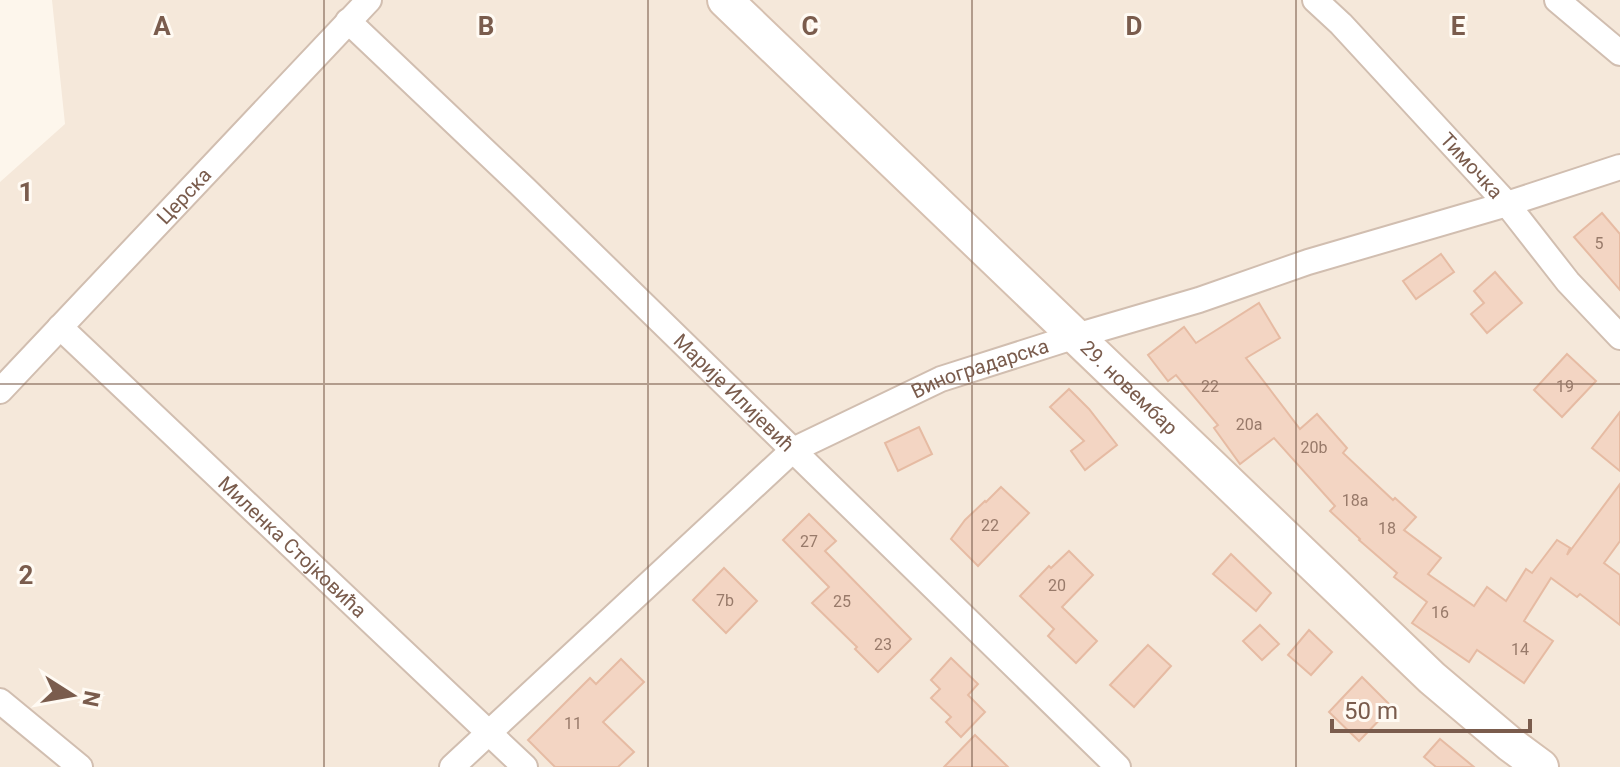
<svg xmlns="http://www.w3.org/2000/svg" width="1620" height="767" viewBox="0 0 1620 767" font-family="Roboto,sans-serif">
  <rect width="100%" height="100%" fill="#fdf6ec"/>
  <path fill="#f5e8da" d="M52,0H1620V767H0V182L65,124Z"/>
  <g fill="#f3d5c3" stroke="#e6bba3" stroke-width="2">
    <path d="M1602,213L1620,234V290L1574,237Z"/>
    <path d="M1441,254L1454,272L1416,299L1403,281Z"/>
    <path d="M1495,272L1522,303L1487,333L1471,314L1484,303L1474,291Z"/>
    <path d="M1259,303L1280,338L1246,358L1300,429L1317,414L1347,448L1343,453L1393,500L1395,498L1416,517L1404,530L1441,558L1428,574L1474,606L1487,587L1506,601L1526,569L1532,573L1557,540L1570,548L1567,555L1620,484V541L1604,563L1620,575V625L1580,594L1577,597L1551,578L1524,621L1553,641L1524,683L1477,650L1469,662L1412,623L1427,602L1394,577L1397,573L1359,540L1360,539L1330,511L1335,506L1274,438L1240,464L1214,428L1218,425L1176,375L1168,381L1148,355L1184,327L1196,343Z"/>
    <path d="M1567,354L1596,381L1562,417L1534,390Z"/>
    <path d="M1069,389L1089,409L1117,445L1085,470L1071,451L1084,441L1050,407Z"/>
    <path d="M1620,412V471L1592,448Z"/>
    <path d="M919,427L932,454L898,471L885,443Z"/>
    <path d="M1001,487L1029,513L978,566L951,539L965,520L985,501L986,502Z"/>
    <path d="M809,514L836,541L825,551L911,639L878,672L855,649L857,647L812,603L829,587L783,540Z"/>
    <path d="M1069,551L1093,575L1062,607L1097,641L1076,663L1048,636L1054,629L1020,596L1049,566L1051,568Z"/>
    <path d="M1231,554L1271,593L1256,611L1213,574Z"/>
    <path d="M724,568L757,601L726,633L693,600Z"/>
    <path d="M1260,625L1279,644L1262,660L1243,641Z"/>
    <path d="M1309,630L1332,652L1311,675L1288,655Z"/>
    <path d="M1148,645L1171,666L1134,707L1110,685Z"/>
    <path d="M951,658L978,684L968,695L985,712L961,737L946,722L951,717L931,698L940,689L931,680Z"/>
    <path d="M621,659L644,682L603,722L634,752L618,767H555L528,740L590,678L596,684Z"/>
    <path d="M1362,677L1392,707L1359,741L1329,712Z"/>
    <path d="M975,735L1008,767H944Z"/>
    <path d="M1440,739L1474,767H1436L1424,757Z"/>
  </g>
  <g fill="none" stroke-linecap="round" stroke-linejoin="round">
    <defs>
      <g id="minor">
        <path id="s1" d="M1315,0L1341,24L1507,204L1568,282L1620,337"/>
        <path d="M1557,0L1620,53"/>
        <path id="s2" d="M348,21L524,188L1118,767"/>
        <path id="s3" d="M60,327L525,767"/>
        <path id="s4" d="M0,391L369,0"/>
        <path d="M0,701L80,767"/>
        <path id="s5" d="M452,767L793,450L941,379L1076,336L1199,300L1308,262L1507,204L1620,167"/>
      </g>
      <g id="secondary">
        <path id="s6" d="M725,0L1432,678L1510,744L1541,767"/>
      </g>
    </defs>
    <use href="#minor" stroke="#d1beb0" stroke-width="28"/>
    <use href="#secondary" stroke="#d6c0b0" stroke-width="38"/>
    <use href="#minor" stroke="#fff" stroke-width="24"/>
    <use href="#secondary" stroke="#fff" stroke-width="34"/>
  </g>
  <path fill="none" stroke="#7a5c4d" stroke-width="2" stroke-opacity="0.55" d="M324,0V767M648,0V767M972,0V767M1296,0V767M0,384H1620"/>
  <g text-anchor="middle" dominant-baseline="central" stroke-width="6" stroke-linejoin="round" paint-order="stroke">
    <g font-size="16" fill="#987a6a">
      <text x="1599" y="243">5</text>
      <text x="1210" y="386">22</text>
      <text x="1565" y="386">19</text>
      <text x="1249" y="424">20a</text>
      <text x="1314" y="447">20b</text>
      <text x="1355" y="500">18a</text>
      <text x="990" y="525">22</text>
      <text x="1387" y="528">18</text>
      <text x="809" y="541">27</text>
      <text x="1057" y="585">20</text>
      <text x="725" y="600">7b</text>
      <text x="842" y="601">25</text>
      <text x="1440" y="612">16</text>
      <text x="883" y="644">23</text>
      <text x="1520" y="649">14</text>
      <text x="573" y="723">11</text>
    </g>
    <g font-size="20" fill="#7a5c4d" stroke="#fffaf3">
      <text stroke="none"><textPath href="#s1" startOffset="228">Тимочка</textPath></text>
      <text stroke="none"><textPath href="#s4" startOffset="268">Церска</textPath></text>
      <text stroke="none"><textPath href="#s5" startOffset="670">Виноградарска</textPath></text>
      <text stroke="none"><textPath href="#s6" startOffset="560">29. новембар</textPath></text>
      <text stroke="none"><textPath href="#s2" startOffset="536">Марије Илијевић</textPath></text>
      <text stroke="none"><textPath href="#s3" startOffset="320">Миленка Стојковића</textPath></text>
    </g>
  </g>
  <g font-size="26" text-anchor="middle" font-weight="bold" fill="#7a5c4d" stroke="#fffaf3" stroke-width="6" stroke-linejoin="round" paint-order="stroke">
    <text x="162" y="35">A</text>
    <text x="486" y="35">B</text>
    <text x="810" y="35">C</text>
    <text x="1134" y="35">D</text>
    <text x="1458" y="35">E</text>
    <text x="26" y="201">1</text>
    <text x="26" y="584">2</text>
  </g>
  <g transform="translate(72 695) rotate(101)" stroke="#fffaf3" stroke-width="6" paint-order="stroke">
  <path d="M0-6L14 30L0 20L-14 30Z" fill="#7a5c4d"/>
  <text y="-12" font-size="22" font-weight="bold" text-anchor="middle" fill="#7a5c4d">N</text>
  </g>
  <path d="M1332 719v12h198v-12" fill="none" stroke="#7a5c4d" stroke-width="4"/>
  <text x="1344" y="719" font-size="24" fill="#7a5c4d" stroke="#fffaf3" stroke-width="6" paint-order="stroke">50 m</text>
</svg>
